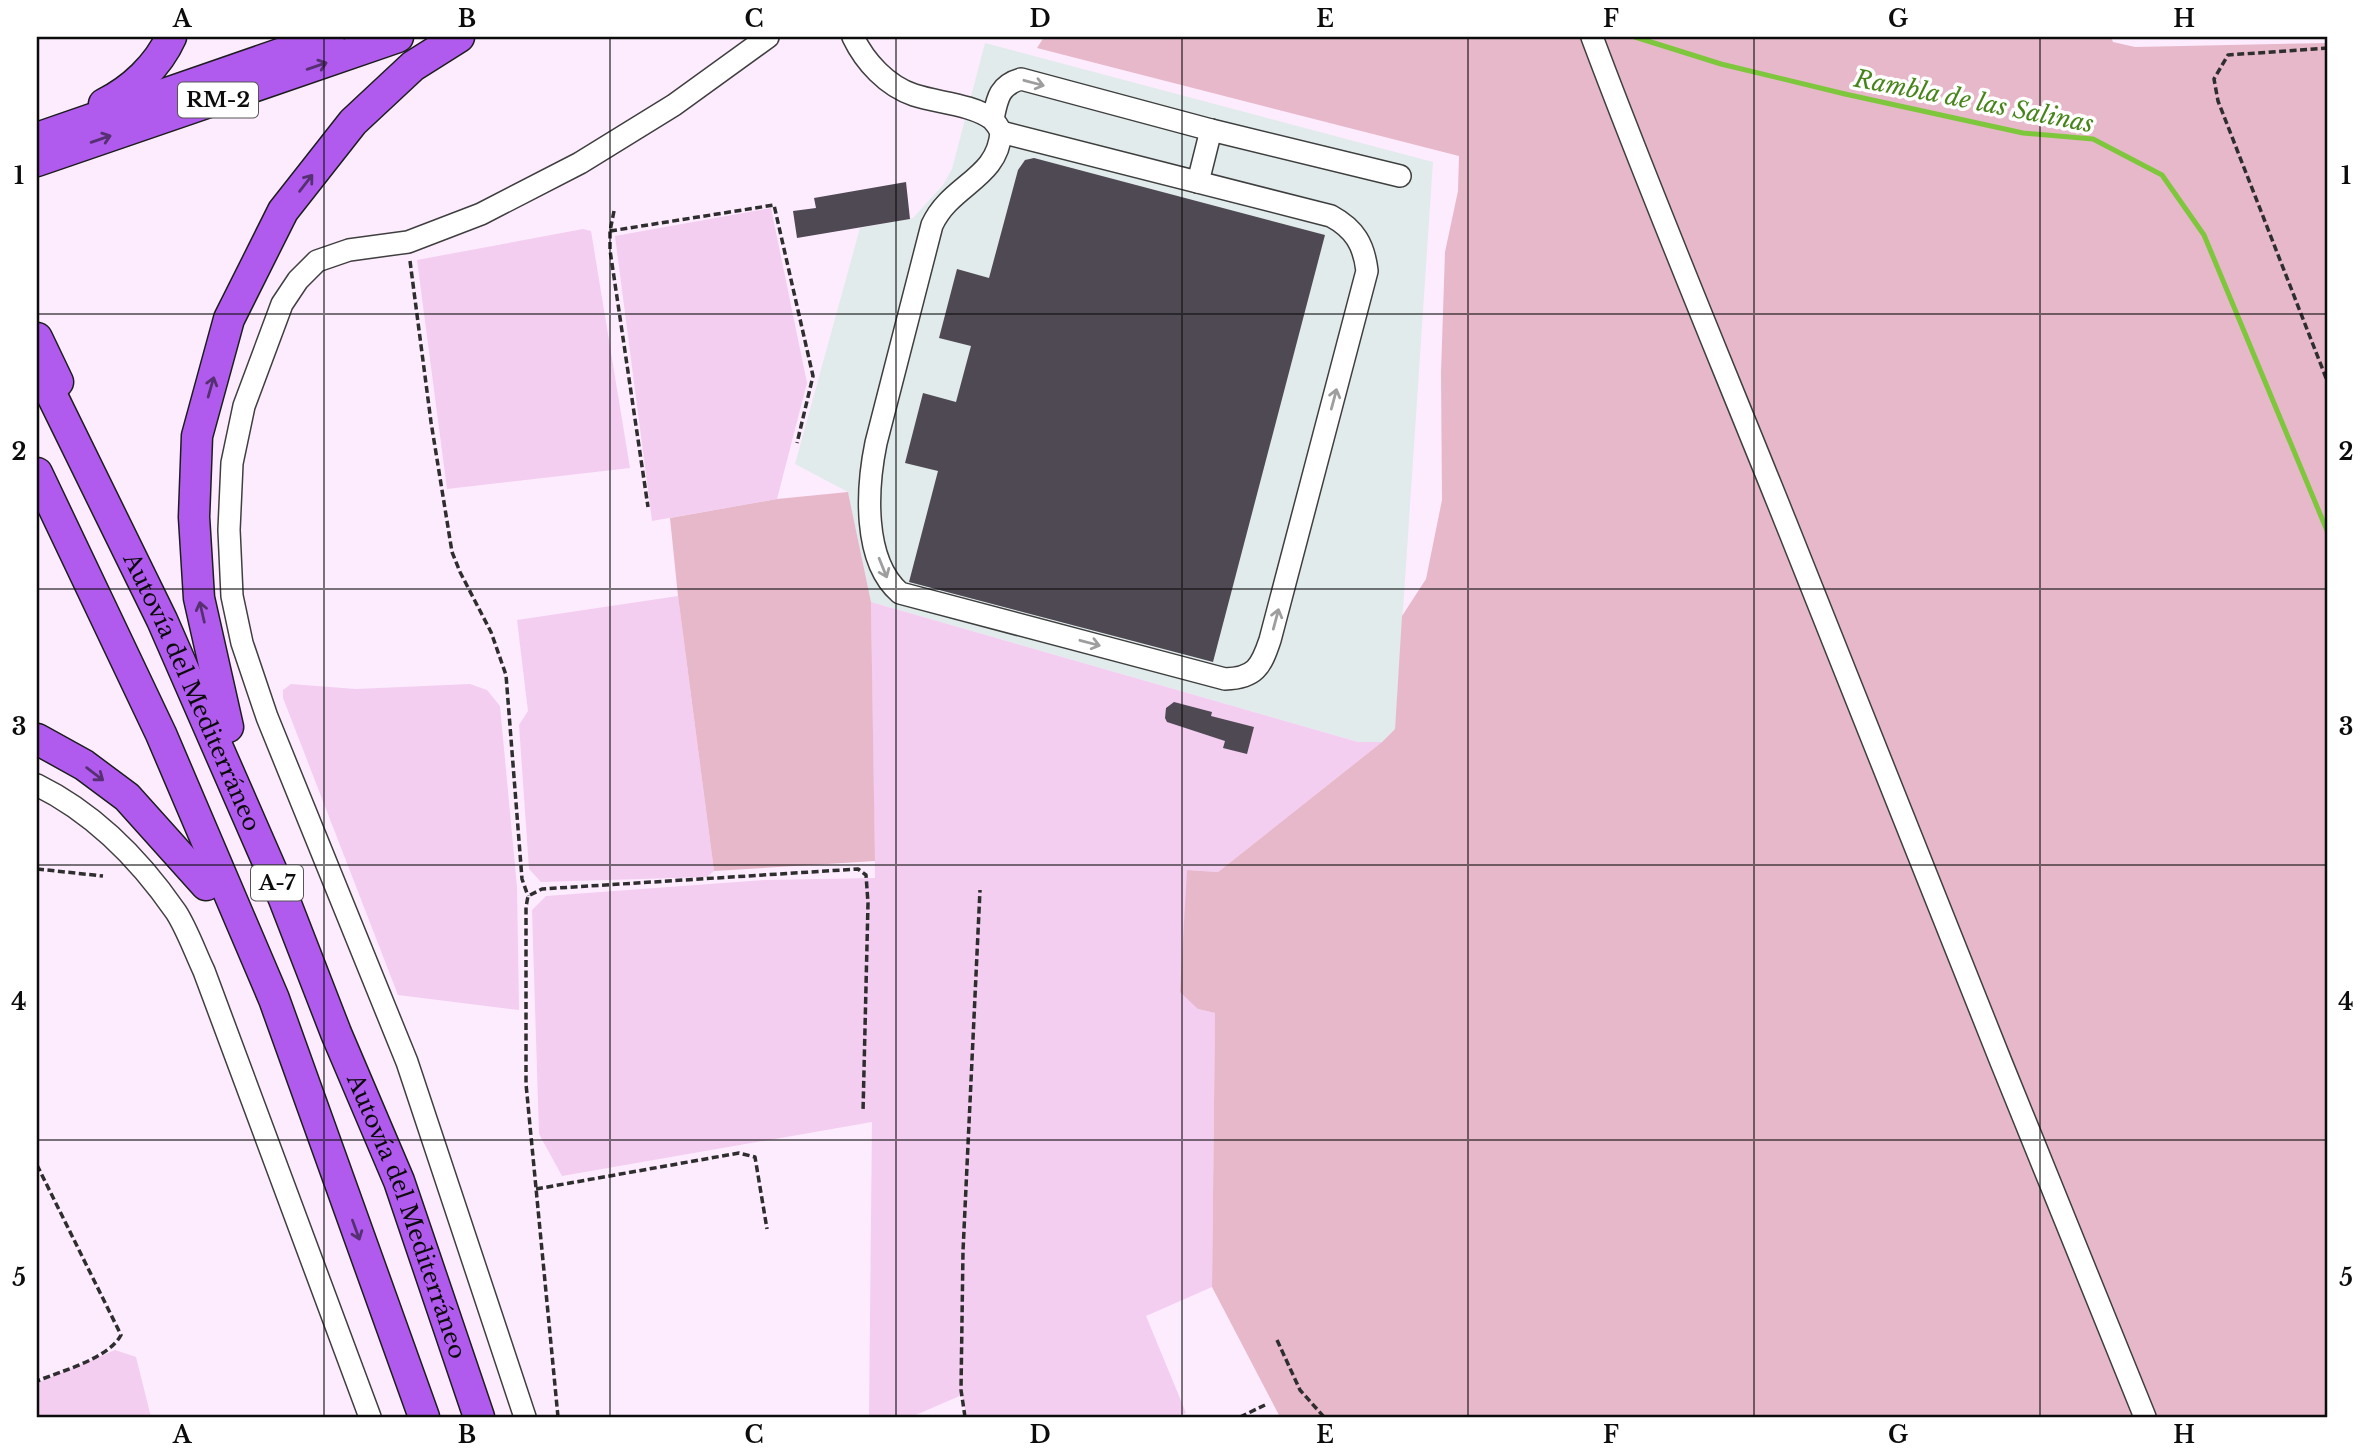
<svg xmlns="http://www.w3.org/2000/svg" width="2365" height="1454" viewBox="0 0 2365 1454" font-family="'Libre Baskerville',serif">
  <rect width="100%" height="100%" fill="#fdecfe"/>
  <path fill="#e1ebeb" d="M985,43L1433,162L1395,729L1382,742H1358L871,602L848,492L795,464L860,228L913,218L943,185L952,169Z"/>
  <g fill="#f3cef1">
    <path d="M771,208L807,383L777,499L652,521L615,236Z"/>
    <path d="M583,229L591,231L630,468L447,489L417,260Z"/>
    <path d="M678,596L714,871L707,877L541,882L529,869L519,725L528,711L517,620Z"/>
    <path d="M871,602L1358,742H1382L1218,872L1187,870L1198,1009L1215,1013L1212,1287L1146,1316L1186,1413L1175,1417H967L962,1395L911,1417H869L872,1122L562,1176L539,1134L532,910L546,896L764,880L875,878Z"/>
    <path d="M291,684L356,689L470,684L487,690L500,706L517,887L519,1010L398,995L283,698V690Z"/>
    <path d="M115,1350L136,1357L151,1417H37V1383Z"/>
  </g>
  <g fill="#e7b8ca">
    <path d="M1044,37H2111L2113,42L2135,47L2328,43V1417H1280L1212,1287L1215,1013L1198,1009L1180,992L1187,870L1218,872L1382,742L1395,729L1402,616L1426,579L1442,500L1441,373L1445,252L1458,191L1459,156L1037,48Z"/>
    <path d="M848,492L871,602L875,861L714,871L678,596L670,518L777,499Z"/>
  </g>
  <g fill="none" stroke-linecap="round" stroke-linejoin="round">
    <path stroke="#7ec73d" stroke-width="5" d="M1635,37L1721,64L1845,94L2023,133L2093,139L2162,175L2204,235L2328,533"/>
  </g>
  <g fill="#4f4954">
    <path d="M1034,158L1325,235L1213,662L909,582L938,471L905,463L923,393L956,402L971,346L939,338L957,269L989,278L1018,170L1025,160Z"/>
    <path d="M906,182L910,219L797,238L793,211L816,208L814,198Z"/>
    <path d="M1174,702L1212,712L1211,716L1254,727L1247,754L1223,748L1225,741L1167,722L1165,718L1166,708Z"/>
  </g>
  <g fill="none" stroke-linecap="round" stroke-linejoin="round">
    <defs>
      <g id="minor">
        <path d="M853,37C865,62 887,86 914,95C938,103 971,104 992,119C995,122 999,128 1001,132C998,179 951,184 932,225L876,443C867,487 862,560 900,593L1225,679C1255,678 1261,667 1270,640L1367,271C1364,245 1355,229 1331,216L1001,132"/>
        <path d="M1592,37C1653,200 1721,361 1786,523C1905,821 2023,1120 2145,1417"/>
        <path d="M993,119C997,99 999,85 1021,79L1211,130L1400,176"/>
        <path d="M1198,182L1211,130"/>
        <path d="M37,785C94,813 140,860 176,912C187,929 195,952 204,971L370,1417"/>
        <path d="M525,1417L407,1062L267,717L242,643L232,596L229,530L232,463L244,406L282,304L298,280L317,261L349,250L408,242L481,214L580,163L674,105L768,37"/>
      </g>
      <g id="highway">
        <path d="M104,104C132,90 158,66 171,37"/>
        <path d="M37,138L329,37"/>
        <path d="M37,161L398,37"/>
        <path d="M37,338L58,382"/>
        <path id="s1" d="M37,365L162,620L284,899L336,1033L399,1181L479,1417"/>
        <path d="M37,473L161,734L274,999L424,1417"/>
        <path d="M228,727L199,598L194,517L197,436L229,319L283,211L353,122L413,66L459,37"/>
        <path d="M37,739L84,765L127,797L206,885"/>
      </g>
    </defs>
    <use href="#minor" stroke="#3f3f3f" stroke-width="24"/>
    <use href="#highway" stroke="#1d1d1d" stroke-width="33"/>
    <g stroke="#2e2e2e" stroke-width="3.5" stroke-dasharray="7 3.5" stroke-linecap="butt">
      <path d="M2328,48L2228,55L2214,79L2218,101L2328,383"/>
      <path d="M614,211L610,231V250L648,507"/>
      <path d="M610,231L774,205L813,376L797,443"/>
      <path d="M410,261L431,422L452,552L460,572L491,632L506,675L522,879L528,896"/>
      <path d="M37,869L103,876"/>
      <path d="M37,1165L121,1335C108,1359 61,1371 37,1381"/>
      <path d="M536,1189L739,1153L755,1157L767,1229"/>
      <path d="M1277,1340L1300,1390L1324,1417"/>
      <path d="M558,1417L526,1084V907L528,896L542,889L858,869L866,875L868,903L863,1112"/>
      <path d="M965,1417L961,1390L963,1251L980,890"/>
      <path d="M1240,1417L1265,1405"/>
    </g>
    <use href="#minor" stroke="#fff" stroke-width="21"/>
    <use href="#highway" stroke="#b15bee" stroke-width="30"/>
  </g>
  <defs><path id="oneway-shaft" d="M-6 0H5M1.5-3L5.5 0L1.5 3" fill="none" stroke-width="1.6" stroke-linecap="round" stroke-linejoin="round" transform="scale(1.75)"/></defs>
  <g stroke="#563072">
    <use href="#oneway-shaft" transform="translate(317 66) rotate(-19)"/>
    <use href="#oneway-shaft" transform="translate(101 139) rotate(-19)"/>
    <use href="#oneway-shaft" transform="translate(306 183) rotate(-52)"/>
    <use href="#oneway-shaft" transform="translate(211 387) rotate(-74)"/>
    <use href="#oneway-shaft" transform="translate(202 612) rotate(-103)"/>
    <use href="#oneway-shaft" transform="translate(95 774) rotate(37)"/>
    <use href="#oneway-shaft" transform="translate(356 1230) rotate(70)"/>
  </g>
  <g stroke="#9e9e9e">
    <use href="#oneway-shaft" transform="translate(1034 83) rotate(15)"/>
    <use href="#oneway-shaft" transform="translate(1334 399) rotate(-75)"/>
    <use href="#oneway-shaft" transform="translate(883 568) rotate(68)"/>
    <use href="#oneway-shaft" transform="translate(1276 619) rotate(-75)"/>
    <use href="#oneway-shaft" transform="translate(1090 643) rotate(15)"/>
  </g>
  <path fill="none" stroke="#0c0c0c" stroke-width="2" stroke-opacity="0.55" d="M324,37V1417M610,37V1417M896,37V1417M1182,37V1417M1468,37V1417M1754,37V1417M2040,37V1417M37,314H2328M37,589H2328M37,865H2328M37,1140H2328"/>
  <g text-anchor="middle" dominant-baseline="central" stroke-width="7" stroke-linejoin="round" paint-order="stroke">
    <g fill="#fff" stroke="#555" stroke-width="2">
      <rect x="178" y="82.5" width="80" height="35" rx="5"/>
      <rect x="251" y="865.5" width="52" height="35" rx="5"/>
    </g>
    <g font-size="21" font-weight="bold" fill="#0c0c0c">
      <text x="218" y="100">RM-2</text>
      <text x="277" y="883">A-7</text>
    </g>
    <g font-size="23" fill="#0c0c0c" stroke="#fff">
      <text stroke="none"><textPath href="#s1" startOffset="362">Autovía del Mediterráneo</textPath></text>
      <text stroke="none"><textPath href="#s1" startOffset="929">Autovía del Mediterráneo</textPath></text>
    </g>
    <g font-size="24" font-style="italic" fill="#47841a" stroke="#fff">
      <text transform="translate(1974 101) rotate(11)">Rambla de las Salinas</text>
    </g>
  </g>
  <rect width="2365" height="1454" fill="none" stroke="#ffffff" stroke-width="77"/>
  <rect x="38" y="38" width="2288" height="1378" fill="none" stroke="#0c0c0c" stroke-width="2.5"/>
  <g font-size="23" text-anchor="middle" font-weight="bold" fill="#0c0c0c">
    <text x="182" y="27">A</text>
    <text x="467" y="27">B</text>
    <text x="754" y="27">C</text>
    <text x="1040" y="27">D</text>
    <text x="1325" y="27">E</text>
    <text x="1611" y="27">F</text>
    <text x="1898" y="27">G</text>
    <text x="2184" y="27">H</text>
    <text x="19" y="184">1</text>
    <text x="2346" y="184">1</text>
    <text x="19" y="460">2</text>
    <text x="2346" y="460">2</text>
    <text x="19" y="735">3</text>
    <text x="2346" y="735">3</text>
    <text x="19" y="1010">4</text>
    <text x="2346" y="1010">4</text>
    <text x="19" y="1286">5</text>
    <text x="2346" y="1286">5</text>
    <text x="182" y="1443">A</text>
    <text x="467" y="1443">B</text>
    <text x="754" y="1443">C</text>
    <text x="1040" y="1443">D</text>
    <text x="1325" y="1443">E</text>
    <text x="1611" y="1443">F</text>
    <text x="1898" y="1443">G</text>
    <text x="2184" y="1443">H</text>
  </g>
</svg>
